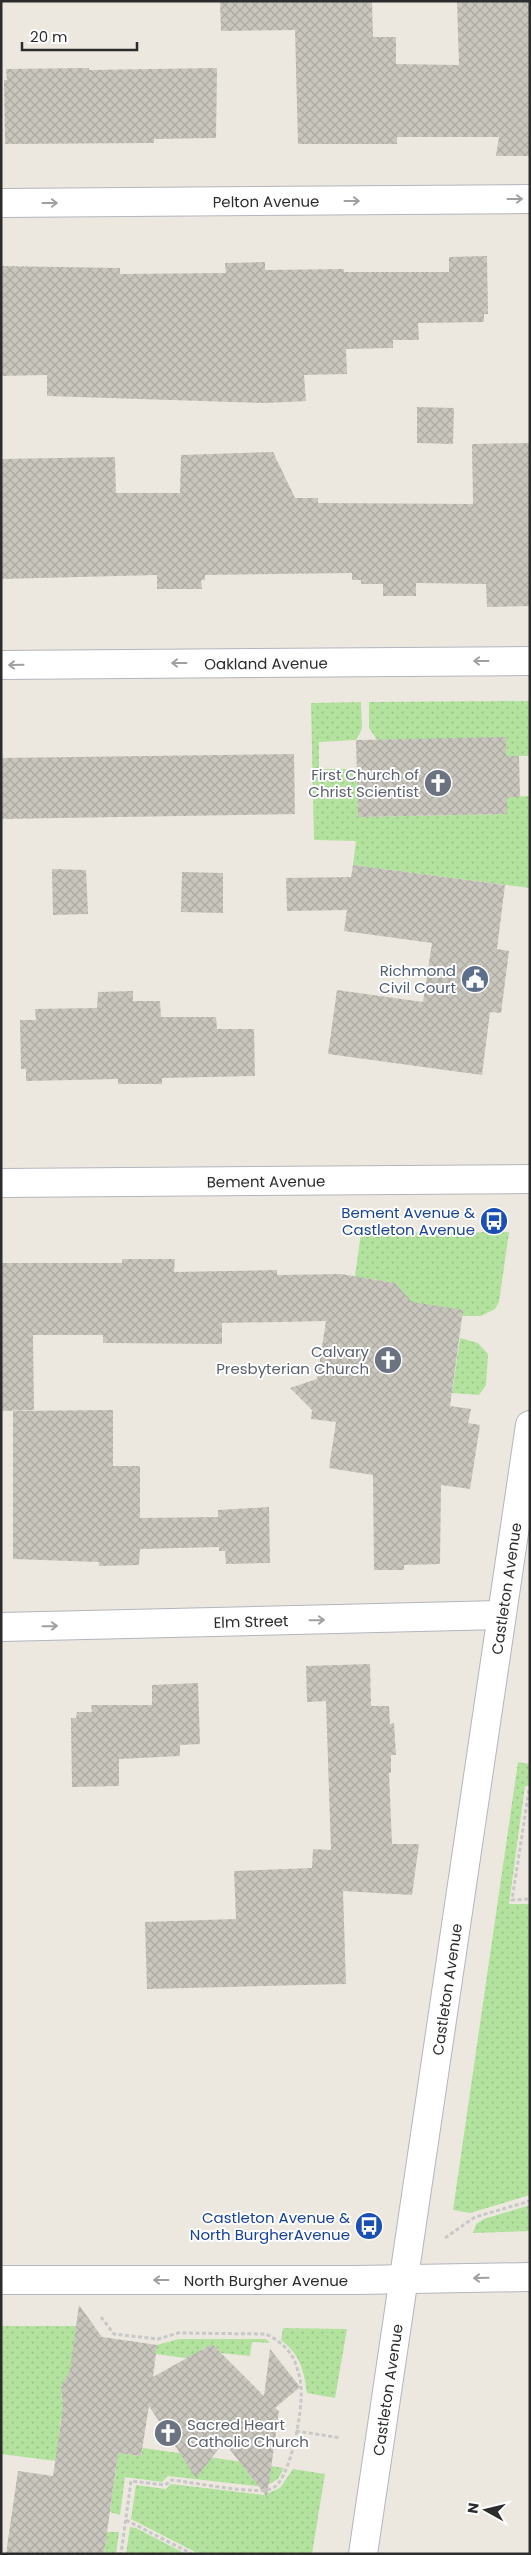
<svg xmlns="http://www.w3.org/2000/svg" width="531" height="2555" viewBox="0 0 531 2555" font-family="Poppins,sans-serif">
  <defs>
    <pattern id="grass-dots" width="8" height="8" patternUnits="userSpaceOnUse" patternTransform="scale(1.25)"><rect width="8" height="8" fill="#b2e29e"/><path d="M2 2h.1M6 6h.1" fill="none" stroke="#99c288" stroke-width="1.8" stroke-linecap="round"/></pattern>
    <pattern id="building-cross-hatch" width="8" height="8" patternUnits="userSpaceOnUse" patternTransform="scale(1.25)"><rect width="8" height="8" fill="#c9c6be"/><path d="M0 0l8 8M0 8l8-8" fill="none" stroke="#adaaa3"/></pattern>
  </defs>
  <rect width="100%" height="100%" fill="#ede8df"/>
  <g fill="url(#grass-dots)">
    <path d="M530,701V756H506V738L377,740L369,728V702Z"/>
    <path d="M361,702L362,729L356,740L319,742V769H357L358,817L507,814V797L530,796V888L353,865L356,841L314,840L311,703Z"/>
    <path d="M509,1232L499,1302L495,1309L481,1316H462L406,1328L410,1300L395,1283L366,1278L353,1290L361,1233Z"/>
    <path d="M460,1338L478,1343L488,1354L486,1385L479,1395L452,1393Z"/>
    <path d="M518,1762L530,1764V1786H525L509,1904H530V2195L470,2213L453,2210Z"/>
    <path d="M530,2205V2231L473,2233L476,2224L484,2219Z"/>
    <path d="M1,2326H85L73,2370L67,2376L61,2387L62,2401L72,2416L61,2418L56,2461L1,2454Z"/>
    <path d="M283,2328L347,2329L335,2398L307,2393C304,2371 300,2354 281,2340Z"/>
    <path d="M179,2339H266L270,2343L252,2342L250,2356L221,2353C216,2346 210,2345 202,2349L199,2360L156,2354L157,2345Z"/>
    <path d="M143,2448L186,2454L187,2464L193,2470L204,2468L209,2457L249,2463V2474L254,2479L271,2466L284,2468L278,2479L264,2487L168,2476L162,2482L125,2477L120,2515L110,2512L118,2453L141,2456Z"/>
    <path d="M293,2469L325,2474L312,2554H199L131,2519L136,2485L166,2489L171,2484L264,2495L280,2488Z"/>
    <path d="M130,2527L136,2528L186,2554H126Z"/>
    <path d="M107,2532H119L116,2554H104Z"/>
  </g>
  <g fill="url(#building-cross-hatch)">
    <path d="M220,1H372L373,37H396V64L459,65L457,1H529L530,156H496L499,137H397V144H298L295,30L221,31Z"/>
    <path d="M89,68V70L217,68L216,138L154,139V143L5,144L4,80H7L6,69Z"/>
    <path d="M487,256L488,314H484V322L418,323L419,340H393V348L346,349L347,374L304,375L306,401L265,403L47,396V375L1,376V266L120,268V274L226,273L225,263L265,262V270L344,269V272H449V257Z"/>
    <path d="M417,407L454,408L453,444L417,443Z"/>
    <path d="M530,443V606L487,607L486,584L416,583V596H383V584H361V580H352V573L205,575V580H201L202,589H157V575L1,579V459L115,457L116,493H180L181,455L273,452L295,498H318V503L473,504L472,444Z"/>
    <path d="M506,737V756H519L520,797H507V814L358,817L356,740Z"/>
    <path d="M294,754L295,814L1,819V758Z"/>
    <path d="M353,865L505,885L497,949L509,951L501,1013L490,1012L482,1075L328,1054L337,990L423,1002L432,943L344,931L347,910L287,911L286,878L351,877Z"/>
    <path d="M52,869L86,870L88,914L53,915Z"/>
    <path d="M182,872L223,873V913L181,912Z"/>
    <path d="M133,991V1001H160L161,1017H216L217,1029H254L255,1076L162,1078V1084H118V1079L26,1081V1069H21L20,1020H36L35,1009L97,1008L98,992Z"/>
    <path d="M122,1259H175L174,1272L277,1270V1275L341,1274L395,1283L412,1302L463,1310L450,1406L471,1409L468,1423L480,1425L470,1489L441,1485L440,1564L404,1565V1570H374L373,1475L329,1468L336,1422L311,1419L312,1410L290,1388L317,1379L326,1321L222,1323V1344L103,1343V1335H33L34,1410L1,1411V1263H122Z"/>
    <path d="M113,1410V1466H140V1518L218,1517V1510L269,1507L270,1563L226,1564L225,1551H219V1547L140,1549L139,1565L99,1566V1562L13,1559V1411Z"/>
    <path d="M370,1664L371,1706H389L390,1724L394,1723L396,1755H391V1773H389L392,1844H419L412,1895L343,1891L346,1984L147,1989L145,1922L236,1919L234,1871L312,1868L313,1849L331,1850L326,1701L307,1702L306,1666Z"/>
    <path d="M198,1683L200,1744L180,1745V1756L119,1759V1786L72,1787L71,1718H76L77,1712H92L91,1705H152V1685Z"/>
    <path d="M79,2305L102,2337L157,2345L153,2377L212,2344L264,2396L270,2349L300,2387L275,2408L279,2411L267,2497L224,2442L196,2478L149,2406L141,2456L118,2453L104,2554H6L18,2471L53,2476L63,2408L61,2387L70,2370Z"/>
  </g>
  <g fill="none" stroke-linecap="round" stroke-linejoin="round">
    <defs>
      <g id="street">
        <path id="s1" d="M1,203L530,199"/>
        <path id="s2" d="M1,665L530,661"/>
        <path id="s3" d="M1,1627L501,1615"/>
        <path id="s4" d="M1,2280H356L530,2277"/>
      </g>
      <g id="secondary">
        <path id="s5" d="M1,1183L530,1179"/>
        <path id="s6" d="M363,2554L530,1425"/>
      </g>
    </defs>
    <use href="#street" stroke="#b3b5bf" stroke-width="30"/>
    <use href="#secondary" stroke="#b3b5bf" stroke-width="30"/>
    <g stroke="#c8c8c8" stroke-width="3" stroke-dasharray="4 2.5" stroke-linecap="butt">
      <path d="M529,1790L512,1900L530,1899"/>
      <path d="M445,2238L475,2217L530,2201"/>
      <path d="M101,2317L114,2334L158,2339L178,2333L266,2334C278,2340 290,2349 295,2362C298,2371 301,2380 301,2388C303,2409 291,2478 273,2488C260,2496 191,2482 172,2480L165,2485L131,2481L121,2554"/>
      <path d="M296,2431L341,2438"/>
      <path d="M126,2520L192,2554"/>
    </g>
    <use href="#street" stroke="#fff" stroke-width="28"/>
    <use href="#secondary" stroke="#fff" stroke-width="28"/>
  </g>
  <defs><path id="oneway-shaft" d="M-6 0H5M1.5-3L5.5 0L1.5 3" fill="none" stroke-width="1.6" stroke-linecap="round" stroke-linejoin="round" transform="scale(1.25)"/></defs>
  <g stroke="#a0a0a0">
    <use href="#oneway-shaft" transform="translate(515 199)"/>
    <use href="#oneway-shaft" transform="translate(352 201)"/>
    <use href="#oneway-shaft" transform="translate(50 203)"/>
    <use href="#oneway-shaft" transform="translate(481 661) rotate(180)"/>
    <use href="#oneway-shaft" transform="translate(179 663) rotate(180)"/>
    <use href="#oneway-shaft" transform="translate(16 665) rotate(179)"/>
    <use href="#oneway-shaft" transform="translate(317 1620) rotate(-1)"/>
    <use href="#oneway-shaft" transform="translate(50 1626) rotate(-1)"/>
    <use href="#oneway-shaft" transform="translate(481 2278) rotate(179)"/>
    <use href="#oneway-shaft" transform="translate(161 2280) rotate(-180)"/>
  </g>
  <defs>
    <symbol id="church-disc" viewBox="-11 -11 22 22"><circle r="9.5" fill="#6b7280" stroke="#fff"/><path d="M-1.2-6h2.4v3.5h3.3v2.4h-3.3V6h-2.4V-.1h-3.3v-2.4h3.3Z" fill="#fff"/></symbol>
    <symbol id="civic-disc" viewBox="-11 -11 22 22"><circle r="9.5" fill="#5c6f8a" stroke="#fff"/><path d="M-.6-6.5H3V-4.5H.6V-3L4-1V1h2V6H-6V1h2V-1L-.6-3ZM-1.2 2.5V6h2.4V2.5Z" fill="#fff"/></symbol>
    <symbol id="bus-disc" viewBox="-11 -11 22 22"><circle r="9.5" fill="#1a4fb4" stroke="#fff"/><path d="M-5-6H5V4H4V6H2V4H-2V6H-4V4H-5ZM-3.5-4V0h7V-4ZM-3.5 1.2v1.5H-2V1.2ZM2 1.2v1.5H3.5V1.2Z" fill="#fff"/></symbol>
  </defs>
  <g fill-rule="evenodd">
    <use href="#church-disc" x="422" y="767" width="32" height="32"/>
    <use href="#civic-disc" x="459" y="963" width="32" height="32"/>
    <use href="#bus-disc" x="478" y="1205" width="32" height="32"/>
    <use href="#church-disc" x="372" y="1344" width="32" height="32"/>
    <use href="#bus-disc" x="353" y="2210" width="32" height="32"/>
    <use href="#church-disc" x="152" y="2417" width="32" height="32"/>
  </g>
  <g text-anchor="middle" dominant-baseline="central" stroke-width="4" stroke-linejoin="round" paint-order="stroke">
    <g font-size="15" fill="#2c2c2c" stroke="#fff">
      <text stroke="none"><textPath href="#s1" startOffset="265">Pelton Avenue</textPath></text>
      <text stroke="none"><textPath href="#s2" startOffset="265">Oakland Avenue</textPath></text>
      <text stroke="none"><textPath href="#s5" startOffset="265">Bement Avenue</textPath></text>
      <text stroke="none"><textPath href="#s6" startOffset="976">Castleton Avenue</textPath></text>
      <text stroke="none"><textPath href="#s3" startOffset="250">Elm Street</textPath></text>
      <text stroke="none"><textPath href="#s6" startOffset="571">Castleton Avenue</textPath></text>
      <text stroke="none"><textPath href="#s4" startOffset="265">North Burgher Avenue</textPath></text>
      <text stroke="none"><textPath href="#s6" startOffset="166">Castleton Avenue</textPath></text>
    </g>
    <g font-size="15" fill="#5b616d" stroke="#fff" text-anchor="end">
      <text x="419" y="774">First Church of<tspan x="419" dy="17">Christ Scientist</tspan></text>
      <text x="369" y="1351">Calvary<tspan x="369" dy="17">Presbyterian Church</tspan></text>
      <text x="187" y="2424" text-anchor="start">Sacred Heart<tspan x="187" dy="17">Catholic Church</tspan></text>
    </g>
    <g font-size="15" fill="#4e5e75" stroke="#fff" text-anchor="end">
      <text x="456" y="970">Richmond<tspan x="456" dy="17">Civil Court</tspan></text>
    </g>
    <g font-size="15" fill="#164399" stroke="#fff" text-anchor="end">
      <text x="475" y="1212">Bement Avenue &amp;<tspan x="475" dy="17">Castleton Avenue</tspan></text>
      <text x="350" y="2217">Castleton Avenue &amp;<tspan x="350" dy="17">North BurgherAvenue</tspan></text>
    </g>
  </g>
  <rect width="531" height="2555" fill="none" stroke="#2c2c2c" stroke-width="5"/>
  <g transform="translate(486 2510) rotate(278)" stroke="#ffffff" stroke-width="4" paint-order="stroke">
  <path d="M0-4L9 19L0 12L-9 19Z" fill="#2c2c2c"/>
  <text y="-8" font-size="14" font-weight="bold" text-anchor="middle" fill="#2c2c2c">N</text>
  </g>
  <path d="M22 42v8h115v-8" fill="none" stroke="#2c2c2c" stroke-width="2.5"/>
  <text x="30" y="42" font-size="15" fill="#2c2c2c" stroke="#ffffff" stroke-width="4" paint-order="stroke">20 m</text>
</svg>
